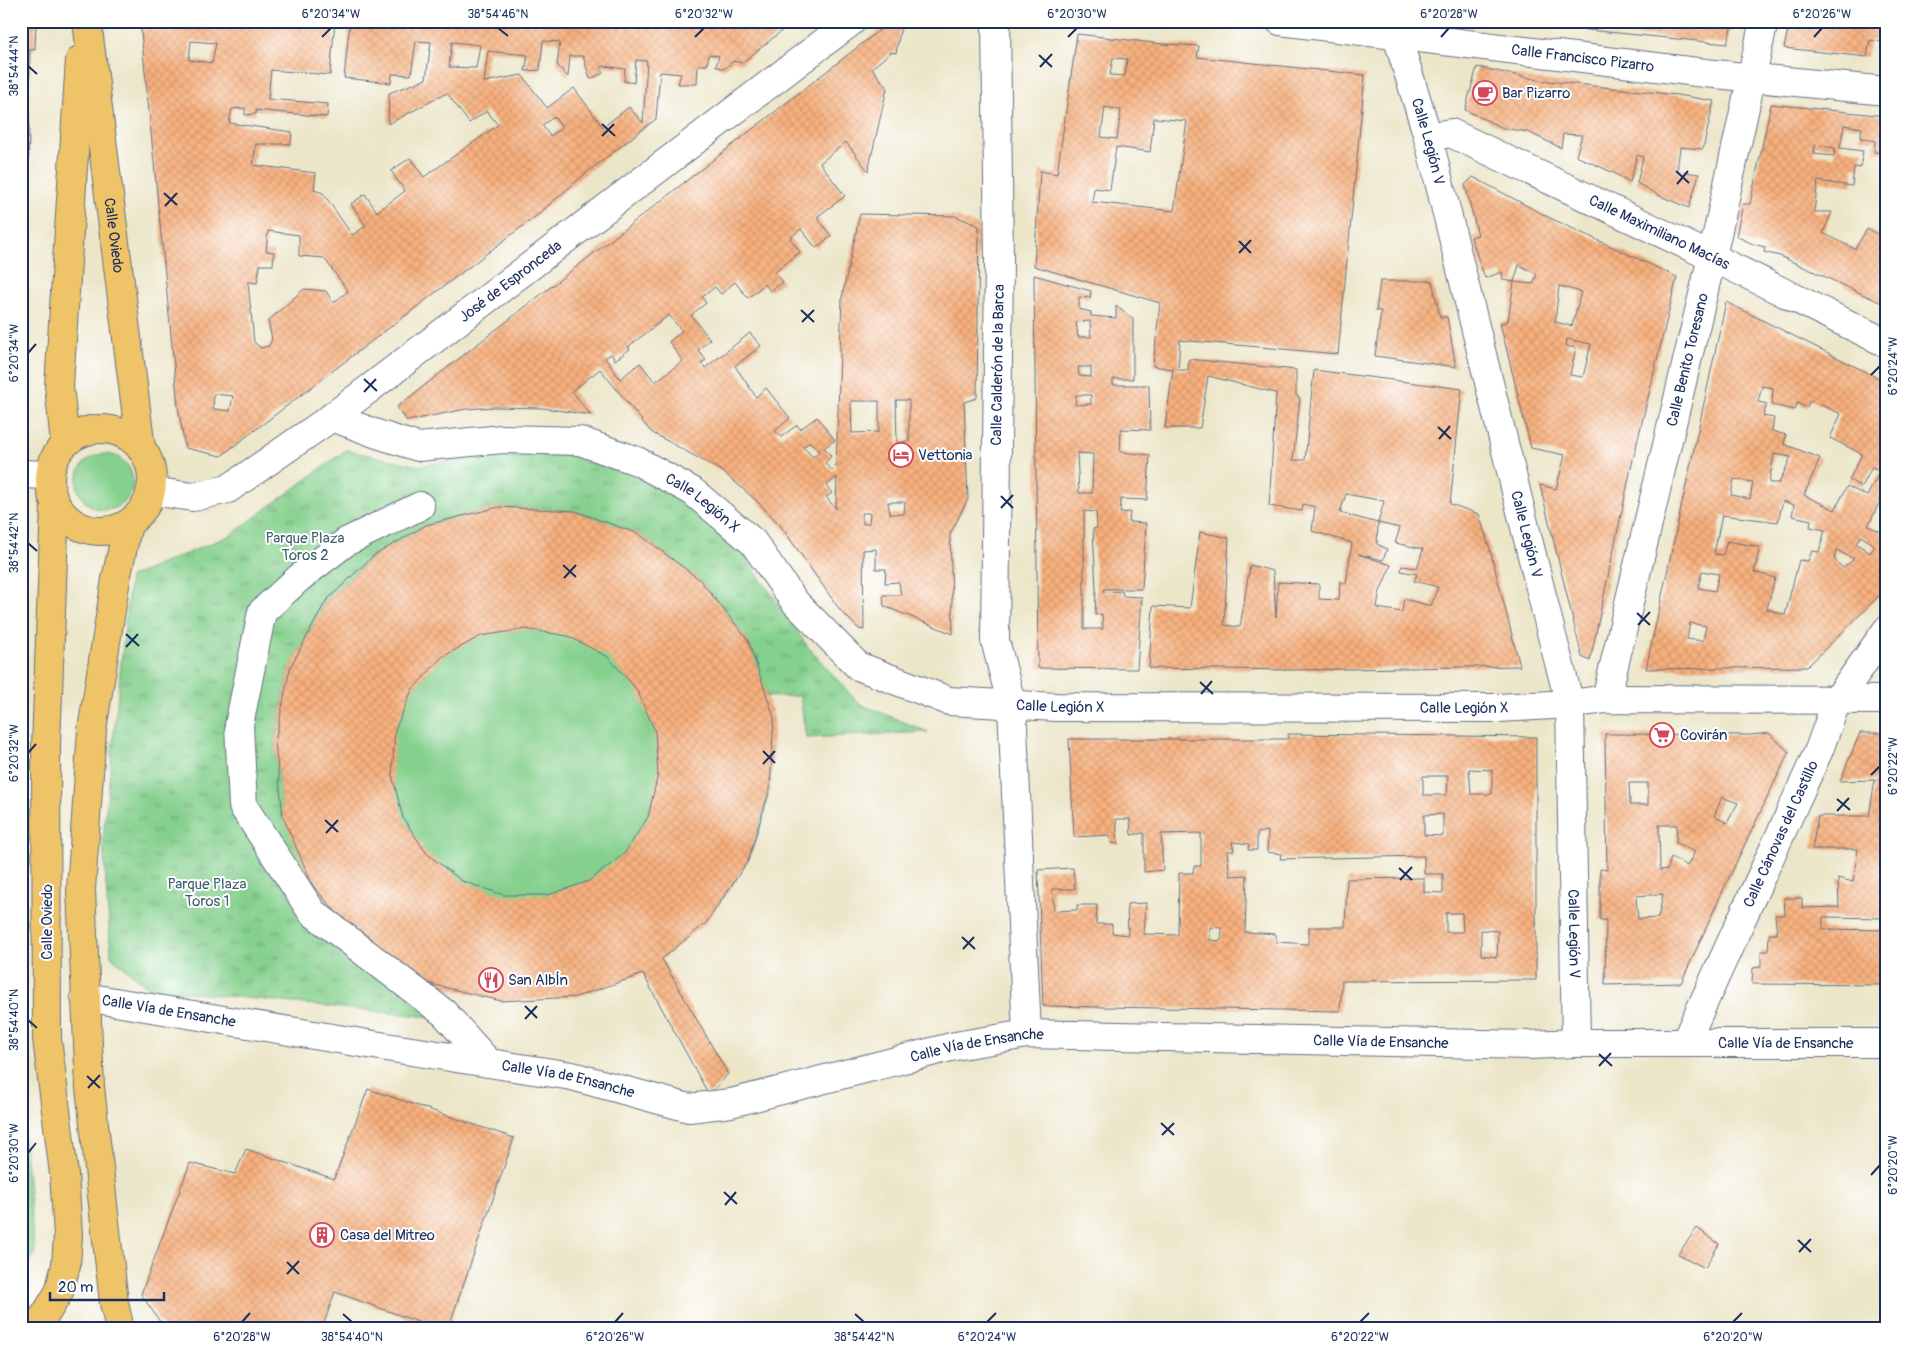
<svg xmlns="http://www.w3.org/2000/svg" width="1907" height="1350" viewBox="0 0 1907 1350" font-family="Pangolin,sans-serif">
  <defs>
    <pattern id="park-tufts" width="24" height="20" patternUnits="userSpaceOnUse" patternTransform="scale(1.25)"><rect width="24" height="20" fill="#85d08d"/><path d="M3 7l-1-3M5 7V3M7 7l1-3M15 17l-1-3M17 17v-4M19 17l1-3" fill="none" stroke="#6ca976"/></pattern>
    <pattern id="building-cross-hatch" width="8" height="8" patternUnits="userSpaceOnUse" patternTransform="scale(1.25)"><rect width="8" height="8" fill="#f8b07d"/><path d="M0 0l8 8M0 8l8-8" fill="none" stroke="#d4986e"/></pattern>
  </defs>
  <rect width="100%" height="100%" fill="#fff"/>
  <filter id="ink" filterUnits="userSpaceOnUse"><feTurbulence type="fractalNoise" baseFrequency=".02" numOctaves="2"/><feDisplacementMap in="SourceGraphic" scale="10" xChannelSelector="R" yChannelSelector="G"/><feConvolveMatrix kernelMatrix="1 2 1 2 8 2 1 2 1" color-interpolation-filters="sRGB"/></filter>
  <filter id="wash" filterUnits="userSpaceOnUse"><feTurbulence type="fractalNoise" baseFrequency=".0096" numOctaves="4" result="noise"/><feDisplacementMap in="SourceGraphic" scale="20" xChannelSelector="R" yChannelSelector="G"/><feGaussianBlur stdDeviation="1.12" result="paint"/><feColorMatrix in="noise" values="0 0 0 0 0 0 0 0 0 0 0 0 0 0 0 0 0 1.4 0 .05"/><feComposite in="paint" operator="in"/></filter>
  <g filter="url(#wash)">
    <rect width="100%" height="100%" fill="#ece6c9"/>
    <g fill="#85d08d" stroke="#508076">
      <circle cx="105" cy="482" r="28"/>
      <circle cx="527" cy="751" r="245"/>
    </g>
    <g fill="url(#park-tufts)" stroke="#508076">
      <path d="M346,450L419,466L496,453L564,455L637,476L689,504L736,543L808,647L858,703L928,732L806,738L800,696L767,697L748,640L700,580L639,534L575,511L499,507L426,525L373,556L326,601L290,668L275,742L283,817L430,1017L149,988L111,956L103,839L130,577L231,535Z"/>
      <path d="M21,1106L35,1255L21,1272Z"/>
    </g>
    <g id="blocks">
      <g fill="url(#building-cross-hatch)" fill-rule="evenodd">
        <path d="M21,21H36L35,50L30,49L28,195L21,194Z"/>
        <path d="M140,21H289L310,24V21H335L330,75L271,70L268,99L328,104L327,117L256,110V114L245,115V108L232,109L229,123L292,132L291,144H256L253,165L316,173L314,190L323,193L352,235L366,226L351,204L365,194L377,212L405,191L391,171L410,158L424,177L498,125L487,111L469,123L447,93L388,124L389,93L426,79L431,42L416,41L411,75L392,74L391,83L344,78L350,21H794L742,63L733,61L724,69L716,66L719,56L709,54L707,65H698L697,84H678L681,74L660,72L656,119L590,170L536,216L221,456L185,448L178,406ZM191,41L216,43L212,63L189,60ZM543,41L560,42L557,65L568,77L570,56H583L590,79L603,73L600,68L604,66L625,69L624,81L634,83L636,60L647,61L643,123L629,107L603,127L574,88L547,108L522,75L484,82L488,51L528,55L525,71L540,70ZM452,42L480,45L476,68L449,67ZM554,117L562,128L550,136L542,125ZM268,231L299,235V256L324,258L348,291L333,303L326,291L304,289L268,321L272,339L269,346L261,348L254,342L248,282L257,283L260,265H273L274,252L266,251ZM214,394L233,396L230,411L213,409Z"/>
        <path d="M891,21H902L896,53L891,52L872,68L887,88L868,171L846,142L820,163L845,196L817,217L831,236L816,248L801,229L790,238L800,252L775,272L783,282L770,291L765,284L748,298L735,282L721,294L715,287L702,297L706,303L691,315L710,339L698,350L706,360L701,363L705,368L750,333L761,346L735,366L756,397L766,388L790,418L775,431L781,437L797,425L800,429L817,417L835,440L824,448L831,456L825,463L832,471L836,467L842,297L860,214L955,216L979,226L977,398L964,402L968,499L950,534L953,634L884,606L883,595H901L899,582L885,583L886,569H876V549L863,550L864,630L859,629L840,610L780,525L757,501L722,471L651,432L600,369L572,391L591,415L543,408L494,407L466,409L407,421L397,407ZM669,315L682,331L669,342L683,361L655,382L640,363L620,379L605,358L611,354L615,360L630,349L628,347ZM896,400H909V441L897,443ZM851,401H879V432L852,433ZM810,442L819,452L813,457L803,447ZM837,477L836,504V509L826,497L832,493L826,486ZM888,502H905L904,514H890ZM862,513H870L869,523L863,524Z"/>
        <path d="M1554,21H1733L1727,44L1588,30Z"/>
        <path d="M1790,21H1886V43L1870,40L1867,57L1784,48Z"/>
        <path d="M1077,34L1163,44L1199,46L1197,57L1365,75L1338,354L1180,340L1178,370H1188L1189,359L1296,370V395L1300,398L1293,460H1305L1314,370L1462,389L1450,504L1479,514L1490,550L1520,666L1292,670L1149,668L1153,606L1190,608L1200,532L1229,538L1224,625L1240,627L1250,565L1273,571L1276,617L1278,582L1319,584V599L1339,600L1340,581L1346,584L1352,543L1312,531L1315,507L1303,504L1302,511L1269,506L1276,393L1208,376L1200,428H1165L1173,369L1153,366L1160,303L1034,266L1040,171L1057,174ZM1113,58L1127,59L1125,76L1110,75ZM1105,107L1121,110L1117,139L1101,137ZM1154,118L1187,121L1174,211L1092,202L1094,188L1110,190L1116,147L1150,152ZM1346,494L1384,501L1378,523L1400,528L1395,543L1423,549L1417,568L1402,566L1401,571L1417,574L1414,581L1438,587L1431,606L1404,599L1402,612L1377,608L1379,594L1391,565L1358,554L1383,560L1387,549L1377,544L1378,523L1340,513Z"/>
        <path d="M1477,67L1539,80L1677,95L1714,101L1703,149L1680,147L1677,171L1699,174L1689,208L1660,196L1637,183L1643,157L1637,155L1630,182L1614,173L1576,156L1582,135L1563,134L1561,148L1528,132L1503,128L1465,110Z"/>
        <path d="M1771,104L1886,116V153L1874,152L1875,141L1860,138L1862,128L1844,125L1840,148L1863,151L1860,168L1854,167L1852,186L1818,181L1814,212H1832L1823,233L1855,249L1867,229L1886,238V305L1780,256L1764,252L1765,247L1753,244L1736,236L1743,204H1750ZM1815,145L1835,148L1834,156L1814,154Z"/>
        <path d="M1473,177L1548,217L1677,277L1631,468L1590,661L1582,657L1540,485L1556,489L1565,455L1531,448L1500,323L1508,321L1514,282L1503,280L1502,272L1485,278L1471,237L1478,235L1465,185ZM1519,265L1537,274L1533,284L1514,282ZM1559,286L1581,292L1572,326L1555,322ZM1567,339L1591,344L1583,377L1570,375L1576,348L1566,346Z"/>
        <path d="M21,219H28L26,302H21Z"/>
        <path d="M1034,275L1091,291L1090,298L1079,297V309L1091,312V316L1116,318V306L1133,319V379H1113V385H1149L1150,430L1121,429L1120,452L1150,455L1147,500L1121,499L1120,513L1130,512L1129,522L1146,523L1142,589H1104L1103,592L1122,591L1123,596L1142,597L1137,669L1038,668ZM1090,321L1091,337H1078L1076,322ZM1078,367H1091V377L1079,376ZM1076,395H1091V404L1075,405ZM1077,453L1093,454L1092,493H1079ZM1084,511L1096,512L1097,528L1093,529L1096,589L1095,615L1102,614L1103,629H1084Z"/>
        <path d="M1380,281H1432L1440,317H1447L1456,367L1375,356L1381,311H1376Z"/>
        <path d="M1726,302L1886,382V489L1868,526L1886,534V589L1807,667L1646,669ZM1762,386L1773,388L1772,405L1795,410L1797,403L1807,407L1810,400L1841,414L1830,438L1862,454L1849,480L1862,487L1872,467L1880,471L1867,496L1847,486L1835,510L1804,495L1820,458L1784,444L1786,435L1772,431L1774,418L1763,416L1767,404L1758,402ZM1774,454L1791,457L1779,483H1769ZM1734,479L1753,482L1750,499L1731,495ZM1783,501L1794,505L1792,516L1811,520L1810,527L1825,530L1819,552L1812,551L1808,561L1799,560L1785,615L1767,609L1775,578L1754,572L1760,547L1727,541L1723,555L1714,554L1722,515L1778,522ZM1861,536L1875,546L1870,553L1856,543ZM1836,550L1854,559L1843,568L1834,559ZM1702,571L1719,574L1715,591L1698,588ZM1690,623L1706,626L1703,641L1687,639Z"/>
        <path d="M21,334L26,335L25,450H21Z"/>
        <path d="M499,507L575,511L639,534L700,580L748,640L774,717L770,789L748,861L706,923L662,959L728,1074L709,1095L643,974L576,997L501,1001L427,983L363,943L313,886L283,817L275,742L290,668L326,601L373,556L426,525ZM525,629L568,636L608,657L637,690L655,731L658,774L648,817L624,854L589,881L548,895H504L462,881L427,854L403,818L392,775L395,730L412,690L442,657L481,636Z"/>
        <path d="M1769,733L1789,752L1725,886L1681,983L1605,985L1606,920H1600V869L1607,870L1605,734L1751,735ZM1629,783H1648V805H1630ZM1722,797L1738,803L1727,823L1714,816ZM1659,825H1677L1676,843L1695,852L1687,866L1671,857L1668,869L1660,870ZM1663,894L1658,918L1638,919L1636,896Z"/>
        <path d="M1860,733H1886V918L1823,917V929L1886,930V985L1752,984L1753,968L1761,967V951H1768L1769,934H1777L1775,915H1785L1784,898H1802V908L1839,907L1838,878L1853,882L1858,849H1812L1818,816H1869L1875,780L1840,781Z"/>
        <path d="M1288,734L1536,737V980L1342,981L1340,1011L1043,1006L1038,870L1073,868L1075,889H1052L1054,911L1077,910V905H1097L1096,924H1112V933L1128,935L1127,904L1146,903L1144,934L1178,935L1179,873H1193L1194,866H1201V833L1161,834L1163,870L1144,872V833L1131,835L1130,819H1116L1118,844L1111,843L1110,835L1074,837L1069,739H1288ZM1469,769L1492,770V794H1471ZM1423,776H1448L1447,795H1423ZM1443,814V836L1424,835V815ZM1268,831L1267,852L1281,854L1280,859L1424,856V874H1443V893L1424,892V878L1347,879L1345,927H1309V944L1276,942V934L1245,932L1247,875L1230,876L1227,851H1234L1232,842L1249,844L1248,850H1257V833ZM1446,913H1462L1463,932H1446ZM1210,927L1222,928L1221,941L1210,940ZM1481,930L1498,931L1497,957L1481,955Z"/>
        <path d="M368,1089L514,1138L448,1329H438L335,1292L322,1329H165L141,1294L190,1163L235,1174L246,1149L334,1179Z"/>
        <path d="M1697,1228L1719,1244L1705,1268L1678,1254Z"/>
      </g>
    </g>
  </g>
  <g filter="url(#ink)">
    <use href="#blocks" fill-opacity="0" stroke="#646f83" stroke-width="1"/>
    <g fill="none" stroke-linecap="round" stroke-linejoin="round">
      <defs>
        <g id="minor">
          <path d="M996,21L999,260L995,640L1012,706L1027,1034"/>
          <path id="s1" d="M1280,21L1705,73L1886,91"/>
          <path id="s2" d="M1397,36L1428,137L1553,640L1570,704L1576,1043"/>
          <path id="s3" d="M1428,137L1451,133L1712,257L1886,343"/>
          <path id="s4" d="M332,417L377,434L418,447L503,439L580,441L637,461L692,491L753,542L795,602L858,666L949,701L1056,707L1498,708L1570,704L1606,699L1886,700"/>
          <path d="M21,474L50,475"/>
          <path id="s5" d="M151,491L193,497L228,489L332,417L852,21"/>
          <path d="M420,506L346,542L299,578L262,612L239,725L243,806L312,912L444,1013L489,1063"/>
          <path id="s6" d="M1606,699L1712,257L1764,21"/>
          <path id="s7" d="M85,997L386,1047L572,1076L689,1108L731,1103L955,1046L1027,1034L1529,1045L1576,1043H1886"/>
          <path id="s8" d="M1685,1043L1819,750L1837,700L1886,631"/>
        </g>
        <g id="major">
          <path id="s9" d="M87,21L141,449"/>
          <circle cx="101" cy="480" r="51"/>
          <path d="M65,443L59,386L80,60"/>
          <path d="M33,1329L45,1315L59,1292L66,1265L68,1235L64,1174L47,1039L46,746L55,504"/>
          <path d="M120,1329L114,1303L90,1087L81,890L92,730L116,579L128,524"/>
        </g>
      </defs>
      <use href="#minor" stroke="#646f83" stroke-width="30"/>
      <use href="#major" stroke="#646f83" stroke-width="30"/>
      <use href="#minor" stroke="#fff" stroke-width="28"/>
      <use href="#major" stroke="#efc469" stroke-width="28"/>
    </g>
  </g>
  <path fill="none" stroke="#1b2f5e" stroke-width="2" d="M498,28L508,36M322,37L331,28M695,37L704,28M1068,37L1077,28M1441,37L1449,28M1814,37L1822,28M1039,55L1052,67M28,66L37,74M1040,67L1052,54M602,124L615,136M602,136L614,124M1676,171L1689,183M1677,184L1688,171M164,193L177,205M165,206L177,193M1239,241L1251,253M1239,253L1251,240M801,310L814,322M802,322L814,310M28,353L36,344M1871,375L1880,366M364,379L377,391M364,392L376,379M1438,427L1451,439M1439,439L1450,426M1001,496L1013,508M1001,508L1013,495M28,543L37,551M563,565L576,577M564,578L576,565M1637,613L1650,625M1638,625L1650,612M126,634L139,646M126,647L138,634M1200,682L1213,694M1201,694L1212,681M763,751L775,763M28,753L36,744M763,764L775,751M1871,775L1880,766M1837,799L1850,810M1837,811L1849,798M325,820L338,832M326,833L338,820M1399,868L1412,880M1400,880L1412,867M962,937L975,949M963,949L974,937M525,1006L537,1018M525,1019L537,1006M28,1020L37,1028M1599,1054L1612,1066M1599,1066L1611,1053M87,1076L100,1088M88,1088L100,1075M1161,1123L1174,1135M1162,1135L1174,1123M28,1153L36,1143M1871,1175L1880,1165M724,1192L737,1204M725,1205L736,1192M1798,1240L1811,1252M1799,1252L1811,1239M287,1262L299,1274M287,1274L299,1261M343,1314L352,1322M855,1314L864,1322M242,1322L250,1313M615,1322L623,1313M987,1322L996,1313M1360,1322L1369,1313M1733,1322L1742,1313"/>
  <defs>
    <symbol id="cafe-ring" viewBox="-11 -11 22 22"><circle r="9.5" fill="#fff" stroke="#d1495b" stroke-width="1.5"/><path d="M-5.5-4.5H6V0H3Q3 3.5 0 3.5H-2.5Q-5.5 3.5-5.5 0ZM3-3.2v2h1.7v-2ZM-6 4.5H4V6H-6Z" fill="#d1495b"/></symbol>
    <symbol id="hotel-ring" viewBox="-11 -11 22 22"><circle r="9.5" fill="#fff" stroke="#d1495b" stroke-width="1.5"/><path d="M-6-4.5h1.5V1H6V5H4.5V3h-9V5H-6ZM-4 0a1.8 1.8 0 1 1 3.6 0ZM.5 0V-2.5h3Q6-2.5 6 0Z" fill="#d1495b"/></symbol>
    <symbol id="supermarket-ring" viewBox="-11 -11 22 22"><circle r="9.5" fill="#fff" stroke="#d1495b" stroke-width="1.5"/><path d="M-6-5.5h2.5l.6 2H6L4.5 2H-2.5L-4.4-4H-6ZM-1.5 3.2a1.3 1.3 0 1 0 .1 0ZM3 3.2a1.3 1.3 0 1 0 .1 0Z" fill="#d1495b"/></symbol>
    <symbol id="restaurant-ring" viewBox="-11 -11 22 22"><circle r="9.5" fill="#fff" stroke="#d1495b" stroke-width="1.5"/><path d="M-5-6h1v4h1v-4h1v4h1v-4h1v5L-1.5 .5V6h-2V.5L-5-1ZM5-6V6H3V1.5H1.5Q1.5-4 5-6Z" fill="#d1495b"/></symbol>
    <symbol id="building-ring" viewBox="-11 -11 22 22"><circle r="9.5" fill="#fff" stroke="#d1495b" stroke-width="1.5"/><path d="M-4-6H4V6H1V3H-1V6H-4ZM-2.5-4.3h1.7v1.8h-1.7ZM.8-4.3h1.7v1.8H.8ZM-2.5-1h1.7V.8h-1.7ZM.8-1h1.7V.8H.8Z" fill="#d1495b"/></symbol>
  </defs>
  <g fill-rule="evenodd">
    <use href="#cafe-ring" x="1471" y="79" width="28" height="28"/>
    <use href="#hotel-ring" x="887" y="441" width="28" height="28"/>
    <use href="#supermarket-ring" x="1648" y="721" width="28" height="28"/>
    <use href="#restaurant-ring" x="477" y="966" width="28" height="28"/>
    <use href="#building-ring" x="308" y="1221" width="28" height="28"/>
  </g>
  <g text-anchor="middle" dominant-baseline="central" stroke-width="4" stroke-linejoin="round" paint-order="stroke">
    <g font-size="15" fill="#1b2f5e" stroke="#fff">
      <text stroke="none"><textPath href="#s1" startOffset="305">Calle Francisco Pizarro</textPath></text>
      <text stroke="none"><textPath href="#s2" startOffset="110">Calle Legión V</textPath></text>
      <text stroke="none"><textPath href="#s3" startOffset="254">Calle Maximiliano Macías</textPath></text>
      <text stroke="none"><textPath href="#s9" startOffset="216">Calle Oviedo</textPath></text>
      <text stroke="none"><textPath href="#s5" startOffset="429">José de Espronceda</textPath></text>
      <text stroke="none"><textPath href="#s6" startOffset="349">Calle Benito Toresano</textPath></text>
      <text transform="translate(998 365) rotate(-89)">Calle Calderón de la Barca</text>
      <text stroke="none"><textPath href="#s4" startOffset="392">Calle Legión X</textPath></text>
      <text stroke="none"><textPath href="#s2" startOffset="515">Calle Legión V</textPath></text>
      <text stroke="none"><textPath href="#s4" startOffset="828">Calle Legión X</textPath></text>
      <text stroke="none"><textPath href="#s4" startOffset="1232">Calle Legión X</textPath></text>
      <text stroke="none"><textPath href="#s8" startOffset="230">Calle Cánovas del Castillo</textPath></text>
      <text transform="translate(47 922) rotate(-90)">Calle Oviedo</text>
      <text stroke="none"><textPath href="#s2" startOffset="920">Calle Legión V</textPath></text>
      <text stroke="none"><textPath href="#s7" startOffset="85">Calle Vía de Ensanche</textPath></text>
      <text stroke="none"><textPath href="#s7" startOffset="1315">Calle Vía de Ensanche</textPath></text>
      <text stroke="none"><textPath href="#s7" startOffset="1720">Calle Vía de Ensanche</textPath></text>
      <text stroke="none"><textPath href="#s7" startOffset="910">Calle Vía de Ensanche</textPath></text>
      <text stroke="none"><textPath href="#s7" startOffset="490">Calle Vía de Ensanche</textPath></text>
    </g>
    <g font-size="15" fill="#1b2f5e" stroke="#fff" text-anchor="start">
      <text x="1502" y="93">Bar Pizarro</text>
      <text x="918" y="455">Vettonia</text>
      <text x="1680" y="735">Covirán</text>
      <text x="508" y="980">San Albĺn</text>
      <text x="340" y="1235">Casa del Mitreo</text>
    </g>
    <g font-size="15" fill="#3b5f6c" stroke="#fff">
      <text x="305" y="538">Parque Plaza<tspan x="305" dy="17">Toros 2</tspan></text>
      <text x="207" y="884">Parque Plaza<tspan x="207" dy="17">Toros 1</tspan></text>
    </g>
  </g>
  <rect width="1907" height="1350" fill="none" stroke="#fff" stroke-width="55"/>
  <path d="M50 1292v8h114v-8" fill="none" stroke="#1b2f5e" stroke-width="2.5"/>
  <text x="58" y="1292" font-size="15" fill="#1b2f5e" stroke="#ffffff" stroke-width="4" paint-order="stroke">20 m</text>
  <rect x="28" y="28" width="1852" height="1294" fill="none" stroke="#1b2f5e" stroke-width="2"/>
  <g font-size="12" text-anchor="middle" fill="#1b2f5e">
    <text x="331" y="18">6°20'34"W</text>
    <text x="498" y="18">38°54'46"N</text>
    <text x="704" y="18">6°20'32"W</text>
    <text x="1077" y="18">6°20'30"W</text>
    <text x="1449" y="18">6°20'28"W</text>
    <text x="1822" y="18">6°20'26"W</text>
    <text transform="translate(14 66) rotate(-90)" y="4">38°54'44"N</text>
    <text transform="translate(14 353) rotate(-90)" y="4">6°20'34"W</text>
    <text transform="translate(1893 366) rotate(-90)" y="4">6°20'24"W</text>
    <text transform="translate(14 543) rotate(-90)" y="4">38°54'42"N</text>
    <text transform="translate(14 753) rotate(-90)" y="4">6°20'32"W</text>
    <text transform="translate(1893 766) rotate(-90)" y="4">6°20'22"W</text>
    <text transform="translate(14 1020) rotate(-90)" y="4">38°54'40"N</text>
    <text transform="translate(14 1153) rotate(-90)" y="4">6°20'30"W</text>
    <text transform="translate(1893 1165) rotate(-90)" y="4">6°20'20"W</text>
    <text x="242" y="1341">6°20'28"W</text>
    <text x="352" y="1341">38°54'40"N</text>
    <text x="615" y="1341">6°20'26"W</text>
    <text x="864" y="1341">38°54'42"N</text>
    <text x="987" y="1341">6°20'24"W</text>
    <text x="1360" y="1341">6°20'22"W</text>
    <text x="1733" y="1341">6°20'20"W</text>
  </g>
</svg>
